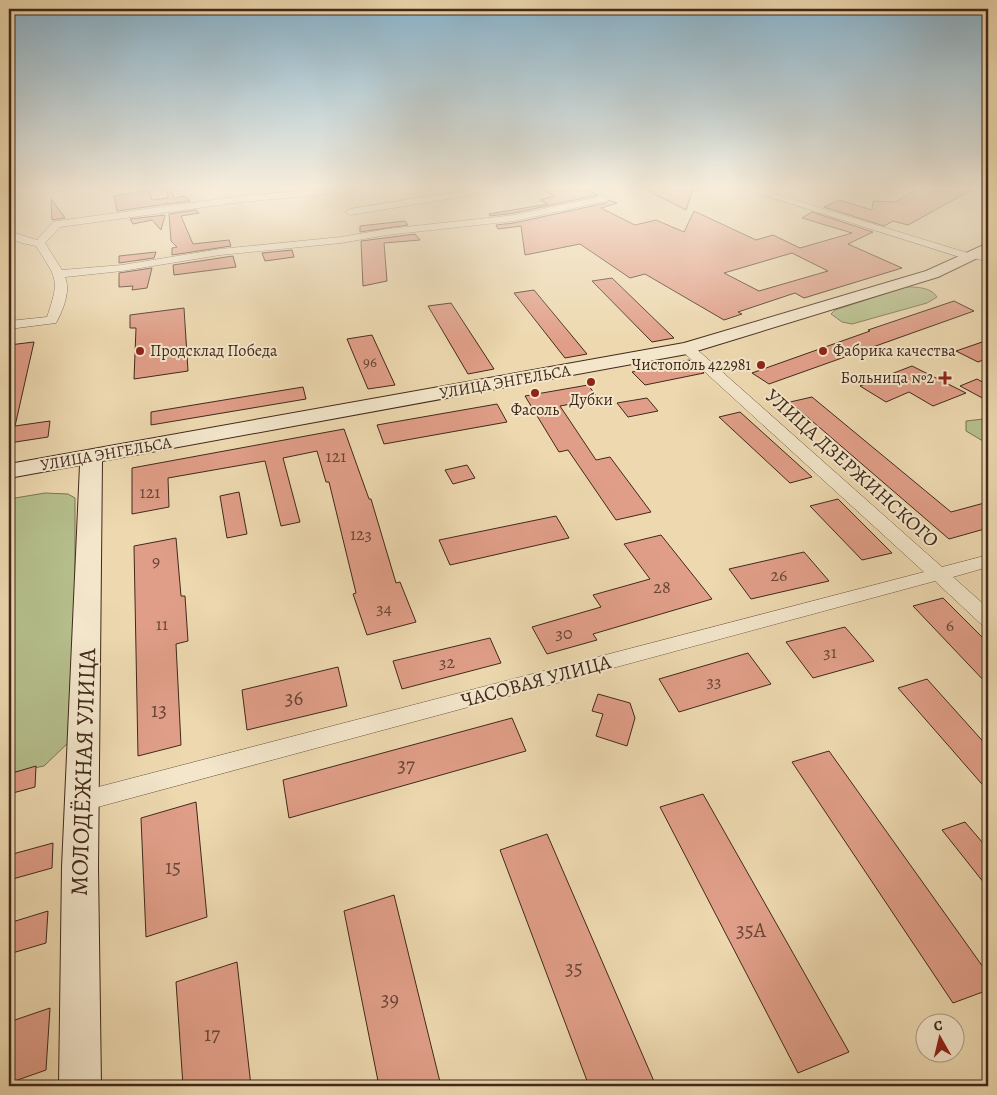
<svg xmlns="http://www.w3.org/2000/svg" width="997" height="1095" viewBox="0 0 997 1095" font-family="Alegreya,serif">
  <rect width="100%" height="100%" fill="#edd8af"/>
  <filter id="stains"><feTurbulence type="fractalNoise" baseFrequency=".004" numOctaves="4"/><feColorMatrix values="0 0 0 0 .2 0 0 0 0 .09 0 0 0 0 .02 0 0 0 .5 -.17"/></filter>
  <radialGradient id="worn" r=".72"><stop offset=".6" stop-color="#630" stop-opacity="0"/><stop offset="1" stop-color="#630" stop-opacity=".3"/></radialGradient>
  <g fill="#b5bf8c" stroke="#7b7454">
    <path d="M906,287C916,287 931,287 937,297L927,303L852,324L842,322L831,314L835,310Z"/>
    <path d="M983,419H988V444L966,431V421Z"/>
    <path d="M45,493L68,494L75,498V728L69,742L44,766L9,773V499Z"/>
  </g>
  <g fill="#e09e88" stroke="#41291b" fill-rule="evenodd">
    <path d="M167,187H169L174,198L185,196L190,201L168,204V202L167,204L117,211L114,196L149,190L152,200L168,198Z"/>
    <path d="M537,187H580L598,195L514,213L490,216L489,214L548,204L540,200L555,196Z"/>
    <path d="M640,187H694L686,210Z"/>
    <path d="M921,187H977L908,225L893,221L884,226L824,207L839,200L872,210L873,201L895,202Z"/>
    <path d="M51,199L65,218L52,220Z"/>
    <path d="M609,200L617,203L601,208L635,225L656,220L684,232L694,211L756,240L773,235L800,248L852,233L802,218L812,212L873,232L848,244L902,268L804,298L795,293L738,312L742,314L724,320L645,274L630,278L580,244L525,255L521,226L498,229L496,225L514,223L606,203ZM792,253L828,271L759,291L724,273Z"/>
    <path d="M196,210L199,213L181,216L193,244L229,240L231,246L172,255V248L177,247L171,241L169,214Z"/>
    <path d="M165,215L161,230L152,220L133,224L130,219Z"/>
    <path d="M405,221L408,225L360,232V226Z"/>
    <path d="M415,234L420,240L384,243L387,281L363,286L361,241Z"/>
    <path d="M292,250L294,257L265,261L262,253Z"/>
    <path d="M156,252L154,258L119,263V256Z"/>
    <path d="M233,256L236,267L174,275L173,265Z"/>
    <path d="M152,268L147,288L132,290L133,286L119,287V273Z"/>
    <path d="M612,278L674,338L652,342L592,281Z"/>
    <path d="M534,290L587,354L565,358L514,293Z"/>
    <path d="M954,301L974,311L769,384L752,373L870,331L868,330Z"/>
    <path d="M451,303L494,369L468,374L428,306Z"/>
    <path d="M184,308L188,371L134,379L136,328H130V315Z"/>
    <path d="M372,335L395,385L368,389L347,339Z"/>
    <path d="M988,340V358L978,362L956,351Z"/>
    <path d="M34,342L15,426L50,421L48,437L9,443V345Z"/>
    <path d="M689,360L704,373L645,385L632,372Z"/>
    <path d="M912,366L966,393L933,406L909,392L886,402L860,386Z"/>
    <path d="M977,379L988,385V401L960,386Z"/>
    <path d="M588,385L599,399L560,406L596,460L610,457L651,512L616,520L568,450L559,452L525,396Z"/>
    <path d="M303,387L306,399L151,425V412Z"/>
    <path d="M812,397L951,512L988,502V528L949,539L790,402Z"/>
    <path d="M647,398L658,411L628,417L617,403Z"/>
    <path d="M497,404L507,422L384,444L377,425Z"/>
    <path d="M740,412L812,477L790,483L719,417Z"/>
    <path d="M344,429L369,499H371L396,583L400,582L416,622L367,635L353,594L356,593L329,482H326L317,451L283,458L300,522L281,526L265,461L168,478L169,507L132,514V468Z"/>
    <path d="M467,465L475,478L453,484L445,470Z"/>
    <path d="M239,492L247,534L227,538L220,496Z"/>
    <path d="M838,499L892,553L862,560L810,506Z"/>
    <path d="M556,516L569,538L450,565L439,540Z"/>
    <path d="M661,535L712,599L593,634L597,640L547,654L532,627L601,607L593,595L650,579L624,544Z"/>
    <path d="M176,538L181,596H185L188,641L176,644L181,745L138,756L134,546Z"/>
    <path d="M804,552L829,581L751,599L729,569Z"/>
    <path d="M943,598L988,643V685L913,606Z"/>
    <path d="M845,627L874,661L813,678L786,642Z"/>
    <path d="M490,638L501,663L402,689L393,661Z"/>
    <path d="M748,653L771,684L679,712L659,679Z"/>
    <path d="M338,667L347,706L247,730L242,690Z"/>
    <path d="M927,679L988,747V791L898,688Z"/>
    <path d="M598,694L630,703L635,718L627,746L596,736L603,714L592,711Z"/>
    <path d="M512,718L526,751L289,818L283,780Z"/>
    <path d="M829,751L988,974V990L953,1003L792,762Z"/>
    <path d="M36,766L35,787L9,794V774Z"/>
    <path d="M703,794L849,1052L798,1073L660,807Z"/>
    <path d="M196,802L207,917L146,937L141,818Z"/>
    <path d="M965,822L988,849V888L942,830Z"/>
    <path d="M547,834L656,1086H589L500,850Z"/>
    <path d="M53,843L52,868L9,880V855Z"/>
    <path d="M394,895L441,1086H379L344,911Z"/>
    <path d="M48,911L46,943L9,954V923Z"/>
    <path d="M237,962L251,1086H183L176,982Z"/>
    <path d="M50,1008L46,1070L9,1083V1022Z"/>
  </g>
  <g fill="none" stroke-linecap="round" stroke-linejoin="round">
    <defs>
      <g id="street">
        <path d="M339,187H353L355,189L350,192L242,202L60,227L45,243L62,270L122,265L220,249L341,237L387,229L514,215L603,196L608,199L606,201L514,221L387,235L341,243L220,255L122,271L65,277C71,291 63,310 56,323L9,329V321L47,317C60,279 57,279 36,246L22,243L9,238V231L37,240L53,222L57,221L242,196Z"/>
        <path d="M485,187H507L503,190L350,215L345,212L350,209Z"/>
        <path d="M738,187H752L971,254L975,252L988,256V262L974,258L966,259Z"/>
        <path d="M687,344L692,345L942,567L988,555V567L953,577L988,608V626L981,624L935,581L83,811L75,808L71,801L75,794L83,791L924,572L682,351L681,348L682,345Z"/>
      </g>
      <path id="secondary" d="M988,243V253L938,277L687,354L102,461L98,867L101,1086H59L62,867L80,465L9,478V464L684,343L926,271Z"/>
    </defs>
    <use href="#street" stroke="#6c5540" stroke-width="1"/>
    <use href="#secondary" stroke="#41291b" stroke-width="2"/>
    <use href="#street" fill="#f3e6cb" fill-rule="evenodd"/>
    <use href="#secondary" fill="#f3e6cb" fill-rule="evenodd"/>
  </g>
  <linearGradient id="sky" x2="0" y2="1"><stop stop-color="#88b6d1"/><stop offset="0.55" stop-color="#f7eddb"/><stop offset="1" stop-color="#f7eddb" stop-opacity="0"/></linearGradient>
  <rect width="997" height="341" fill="url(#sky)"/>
  <g fill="#8f2418" stroke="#f3e6cb" stroke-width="2">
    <circle cx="140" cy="351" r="5"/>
    <circle cx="823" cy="351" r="5"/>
    <circle cx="761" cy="365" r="5"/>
    <path d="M942.5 370.5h5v5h5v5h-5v5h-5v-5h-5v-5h5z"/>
    <circle cx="591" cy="382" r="5"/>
    <circle cx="535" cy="393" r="5"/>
  </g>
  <g text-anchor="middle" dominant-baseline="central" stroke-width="4" stroke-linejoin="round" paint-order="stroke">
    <g font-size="15" fill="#694636">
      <text x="370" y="362">96</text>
    </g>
    <g font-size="16" fill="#41291b" stroke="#f3e6cb" text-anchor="start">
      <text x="150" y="351">Продсклад Победа</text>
      <text x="833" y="351">Фабрика качества</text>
      <text x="751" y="365" text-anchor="end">Чистополь 422981</text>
      <text x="934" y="378" text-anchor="end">Больница №2</text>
      <text x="591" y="400" text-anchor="middle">Дубки</text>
      <text x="535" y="410" text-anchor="middle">Фасоль</text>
    </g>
    <g font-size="16" fill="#41291b" stroke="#f3e6cb">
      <text transform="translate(505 382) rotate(-10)">УЛИЦА ЭНГЕЛЬСА</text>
      <text transform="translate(106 454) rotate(-10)">УЛИЦА ЭНГЕЛЬСА</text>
    </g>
    <g font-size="18" fill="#694636">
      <text x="336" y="456">121</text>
      <text x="150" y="492">121</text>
      <text x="361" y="534">123</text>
      <text x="156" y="561">9</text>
      <text x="779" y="575">26</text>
      <text x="662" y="587">28</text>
      <text x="384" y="608">34</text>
      <text x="162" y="624">11</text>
      <text x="950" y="625">6</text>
      <text x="564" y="633">30</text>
      <text x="830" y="652">31</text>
      <text x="447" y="662">32</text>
      <text x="714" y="681">33</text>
    </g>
    <g font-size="20" fill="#41291b" stroke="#f3e6cb">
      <text transform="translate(852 468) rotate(42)">УЛИЦА ДЗЕРЖИНСКОГО</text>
      <text transform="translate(536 681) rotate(-15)">ЧАСОВАЯ УЛИЦА</text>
    </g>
    <g font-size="21" fill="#694636">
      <text x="294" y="698">36</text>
      <text x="159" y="710">13</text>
      <text x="406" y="765">37</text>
      <text x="173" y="867">15</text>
      <text x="751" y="930">35А</text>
      <text x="574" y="968">35</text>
      <text x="390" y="999">39</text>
      <text x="212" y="1034">17</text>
    </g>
    <g font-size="24" fill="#41291b" stroke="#f3e6cb">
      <text transform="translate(83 772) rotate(-88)">МОЛОДЁЖНАЯ УЛИЦА</text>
    </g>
  </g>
  <rect width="997" height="1095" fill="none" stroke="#edd8af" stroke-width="30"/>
  <rect x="10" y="10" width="977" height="1075" fill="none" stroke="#41291b" stroke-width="2.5"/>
  <rect x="15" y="15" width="967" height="1065" fill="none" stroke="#41291b"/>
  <g transform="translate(940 1038) rotate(352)"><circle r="24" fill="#f3e6cb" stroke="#ac9a85"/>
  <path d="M0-4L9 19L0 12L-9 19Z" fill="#8f2418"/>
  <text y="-8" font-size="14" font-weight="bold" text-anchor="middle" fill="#41291b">С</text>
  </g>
  <rect width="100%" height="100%" filter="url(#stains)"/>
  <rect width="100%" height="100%" fill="url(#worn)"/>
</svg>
